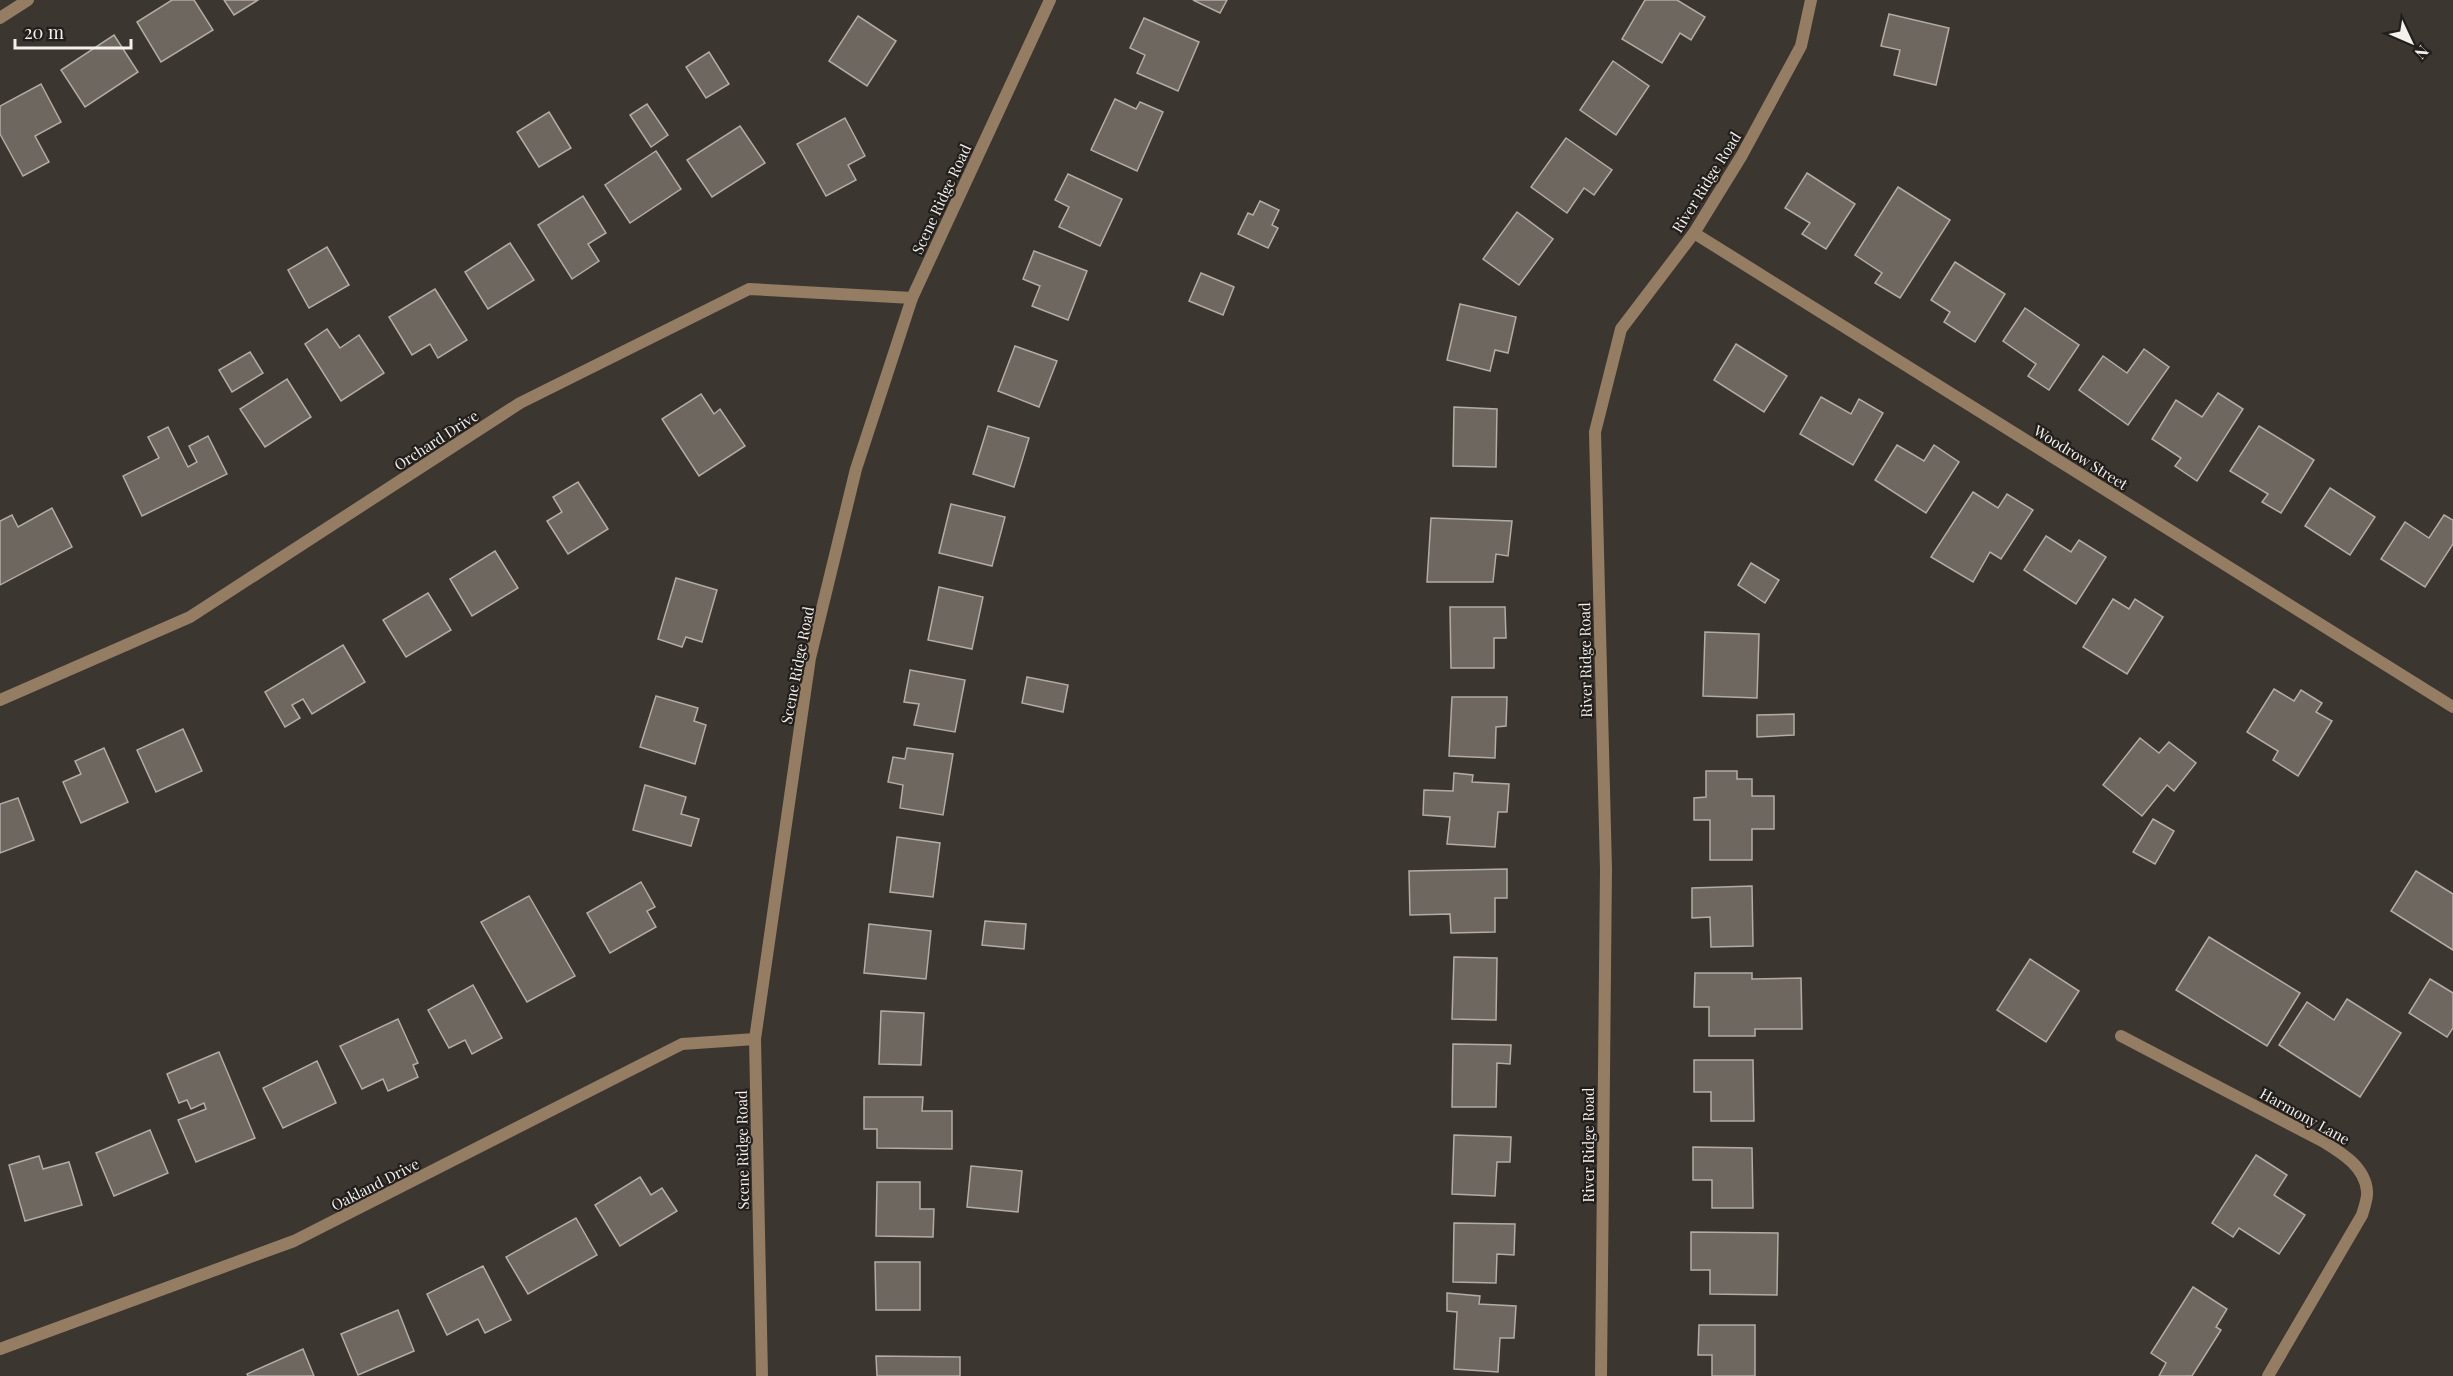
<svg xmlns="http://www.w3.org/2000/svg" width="2453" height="1376" viewBox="0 0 2453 1376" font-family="'Playfair Display',serif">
  <rect width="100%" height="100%" fill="#3c3630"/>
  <g fill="#6d6760" stroke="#b3aba4" stroke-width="1.5">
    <path d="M172,0H194L213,30L161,62L137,22Z"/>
    <path d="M224,0H258L234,15Z"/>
    <path d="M1193,0H1227L1220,13Z"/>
    <path d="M1645,0H1677L1705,17L1691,40L1680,33L1662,63L1622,39Z"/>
    <path d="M1889,14L1949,28L1936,85L1894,75L1900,50L1881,46Z"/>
    <path d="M858,16L896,41L867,86L829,61Z"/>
    <path d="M1144,18L1199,42L1178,91L1137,73L1145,55L1130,48Z"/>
    <path d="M114,35L138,72L85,107L61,70Z"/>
    <path d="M709,52L729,84L706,98L686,67Z"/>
    <path d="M1613,61L1649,86L1616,135L1580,110Z"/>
    <path d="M41,84L61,122L35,136L49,162L23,176L0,134V106Z"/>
    <path d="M1115,99L1136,109L1140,102L1163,112L1137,171L1091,150Z"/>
    <path d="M647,104L668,135L651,147L630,115Z"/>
    <path d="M549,112L571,148L539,167L517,132Z"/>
    <path d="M845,118L865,156L848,165L856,180L826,196L797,144Z"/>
    <path d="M740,126L765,163L712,197L687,160Z"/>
    <path d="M1566,138L1612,170L1594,195L1584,188L1567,213L1531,187Z"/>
    <path d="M656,151L681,189L630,223L605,185Z"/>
    <path d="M1807,173L1855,204L1826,249L1802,234L1810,223L1785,208Z"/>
    <path d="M1068,174L1122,199L1100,246L1059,227L1069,207L1055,200Z"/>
    <path d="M1898,187L1950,220L1900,298L1875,283L1882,273L1855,255Z"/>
    <path d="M583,196L606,233L588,244L599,261L572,279L538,225Z"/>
    <path d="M1260,201L1279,210L1272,225L1278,228L1268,248L1238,234L1248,213L1253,215Z"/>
    <path d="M1517,212L1553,239L1519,285L1483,259Z"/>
    <path d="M510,243L534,280L488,309L465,272Z"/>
    <path d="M327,247L349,285L309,308L288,270Z"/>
    <path d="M1034,251L1087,271L1068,320L1032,306L1040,286L1023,279Z"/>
    <path d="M1955,262L2005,294L1975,342L1944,322L1950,312L1931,300Z"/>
    <path d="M1201,273L1234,287L1223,315L1189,301Z"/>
    <path d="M435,289L467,340L438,358L430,344L412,355L389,317Z"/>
    <path d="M1460,304L1516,317L1508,353L1495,350L1490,371L1447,360Z"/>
    <path d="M2025,308L2079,345L2049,390L2028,376L2036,364L2003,341Z"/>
    <path d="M327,329L340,348L359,335L384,373L341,401L305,344Z"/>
    <path d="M1736,344L1787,376L1764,412L1714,380Z"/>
    <path d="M1015,346L1057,361L1039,407L998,391Z"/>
    <path d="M2144,349L2169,367L2128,425L2079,390L2103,356L2127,373Z"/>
    <path d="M250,352L263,373L232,392L219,370Z"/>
    <path d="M287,379L311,417L265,447L240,409Z"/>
    <path d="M2218,393L2243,409L2197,481L2175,466L2181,458L2152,439L2176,400L2202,417Z"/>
    <path d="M701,394L714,414L720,409L745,446L699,476L662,419Z"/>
    <path d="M1821,397L1851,414L1859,399L1883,413L1853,465L1800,434Z"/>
    <path d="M1454,407L1497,409L1496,467L1453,466Z"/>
    <path d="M988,426L1029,438L1014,487L973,474Z"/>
    <path d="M2259,426L2314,460L2281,513L2262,502L2268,494L2230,471Z"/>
    <path d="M168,427L188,467L197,462L189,446L208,436L227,474L142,516L123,476L159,458L148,437Z"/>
    <path d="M1897,445L1924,461L1934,445L1959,462L1926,513L1875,480Z"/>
    <path d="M578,482L608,529L568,554L547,521L562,512L553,497Z"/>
    <path d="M2330,488L2375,517L2350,555L2305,526Z"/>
    <path d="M1973,492L1998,508L2007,494L2033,510L2001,559L1990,552L1973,582L1931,557Z"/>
    <path d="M951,504L1005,517L992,566L939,553Z"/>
    <path d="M52,508L72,547L0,585V521L12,515L18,527Z"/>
    <path d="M2444,515L2453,520V544L2425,587L2381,559L2405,522L2429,538Z"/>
    <path d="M1431,518L1512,521L1508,556L1496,554L1493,582H1427Z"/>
    <path d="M2046,536L2071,552L2079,540L2106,557L2076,604L2024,570Z"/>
    <path d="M495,551L518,588L472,616L450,579Z"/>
    <path d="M1751,563L1779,580L1765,603L1738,585Z"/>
    <path d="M676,578L717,590L702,642L686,637L682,647L658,639Z"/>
    <path d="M939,587L983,597L972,649L928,640Z"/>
    <path d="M428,593L451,630L406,657L383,620Z"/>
    <path d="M2113,599L2129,609L2135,599L2163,617L2127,674L2083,647Z"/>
    <path d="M1450,607H1505L1506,638H1494V668H1451Z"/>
    <path d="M1705,632L1759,634L1757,698L1703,696Z"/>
    <path d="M343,645L365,682L312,714L303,699L292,705L300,718L285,727L265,692Z"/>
    <path d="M910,670L965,680L955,732L914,725L919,704L904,702Z"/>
    <path d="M1027,677L1068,685L1063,712L1022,703Z"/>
    <path d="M2274,689L2294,701L2301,690L2322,703L2316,712L2332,721L2298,776L2273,760L2278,751L2247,732Z"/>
    <path d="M656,696L698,708L694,721L706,725L695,764L640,747Z"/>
    <path d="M1452,697H1507L1506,726L1496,727L1495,758L1449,756Z"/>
    <path d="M1794,714V735L1757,737V715Z"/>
    <path d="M183,729L202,771L156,792L137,750Z"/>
    <path d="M2140,738L2159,753L2169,742L2196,763L2174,791L2167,785L2142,816L2103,785Z"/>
    <path d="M104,748L128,802L81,823L63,782L81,774L75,761Z"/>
    <path d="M907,748L953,754L943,815L900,808L903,785L888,782L893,757L905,759Z"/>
    <path d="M1706,771H1737V779H1752V796H1774V829H1752V860H1710V820H1694V798L1706,797Z"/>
    <path d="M1454,773L1473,775L1472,782L1509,784L1507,812H1498L1495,847L1447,844L1450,817L1423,815L1424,790L1453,791Z"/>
    <path d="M645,785L686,797L681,814L699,819L691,846L633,830Z"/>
    <path d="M18,798L34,840L0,853V804Z"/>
    <path d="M2153,819L2174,831L2155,864L2133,852Z"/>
    <path d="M897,837L940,843L933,897L890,892Z"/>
    <path d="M1507,869V898H1495V932L1451,933L1450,914L1410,915L1409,871Z"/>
    <path d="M2416,871L2453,894V950L2391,911Z"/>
    <path d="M641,882L655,907L647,911L656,927L610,953L587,913Z"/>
    <path d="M1752,886L1753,946L1711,947L1710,917L1692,918V888Z"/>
    <path d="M529,896L575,976L527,1002L481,922Z"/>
    <path d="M985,921L1026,924L1024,949L982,945Z"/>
    <path d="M869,924L931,931L926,979L864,973Z"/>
    <path d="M2209,937L2300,993L2267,1046L2176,990Z"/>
    <path d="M1454,957L1497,958L1496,1020L1452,1019Z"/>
    <path d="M2030,959L2079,991L2046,1042L1997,1010Z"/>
    <path d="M1695,973H1752V979L1801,978L1802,1029H1755V1036H1709V1007H1694Z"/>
    <path d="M2430,979L2453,993V1028L2447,1037L2409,1013Z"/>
    <path d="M473,985L502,1038L472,1054L465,1040L449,1048L428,1010Z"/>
    <path d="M2347,999L2401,1033L2360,1097L2279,1045L2307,1002L2334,1020Z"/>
    <path d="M881,1011L924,1013L921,1065L879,1064Z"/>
    <path d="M398,1019L418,1063L413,1065L418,1077L388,1091L383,1079L362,1089L340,1046Z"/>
    <path d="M1453,1044L1511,1045L1510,1064L1497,1063L1496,1107H1452Z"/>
    <path d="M219,1052L255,1138L196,1162L178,1120L206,1109L204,1103L191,1109L187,1100L179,1103L167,1074Z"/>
    <path d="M1694,1060H1753L1754,1121H1711V1092H1694Z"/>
    <path d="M317,1061L336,1103L283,1128L263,1088Z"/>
    <path d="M864,1097H923L922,1111H952V1149L877,1148V1129H864Z"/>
    <path d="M150,1130L168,1173L114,1196L96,1153Z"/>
    <path d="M1454,1135L1511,1137L1510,1162H1497L1495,1196L1452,1194Z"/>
    <path d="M1693,1147L1752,1148L1753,1208H1712V1180H1693Z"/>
    <path d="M2256,1155L2287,1175L2274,1195L2305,1215L2279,1254L2239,1228L2233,1237L2212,1223Z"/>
    <path d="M39,1156L43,1169L69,1162L82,1205L25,1221L9,1165Z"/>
    <path d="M971,1166L1022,1171L1018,1212L967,1207Z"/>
    <path d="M640,1177L651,1195L662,1188L677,1211L620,1246L595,1205Z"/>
    <path d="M877,1182H920V1209H934L933,1237L876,1236Z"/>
    <path d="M576,1218L597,1255L528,1294L506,1257Z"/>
    <path d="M1454,1223L1515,1224L1514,1255L1497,1254L1496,1283L1453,1282Z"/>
    <path d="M1691,1232L1778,1233L1777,1295L1710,1294V1270H1691Z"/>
    <path d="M875,1262H920V1310H876Z"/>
    <path d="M483,1266L511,1320L485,1333L478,1319L447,1335L427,1294Z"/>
    <path d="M2193,1287L2227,1309L2216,1327L2221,1330L2192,1376H2159L2166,1363L2151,1353Z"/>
    <path d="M1447,1293L1480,1296L1479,1304L1516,1306L1514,1338H1500L1498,1372L1454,1369L1457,1312L1447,1311Z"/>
    <path d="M398,1310L414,1351L358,1375L341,1334Z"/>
    <path d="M1699,1325H1755V1376H1712V1355H1698Z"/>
    <path d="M303,1349L314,1376H248L247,1374Z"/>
    <path d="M876,1356L960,1357V1376H877Z"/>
  </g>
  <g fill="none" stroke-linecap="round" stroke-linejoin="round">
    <g stroke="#947d62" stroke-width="12">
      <path d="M0,18L28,0"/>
      <path d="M1694,233L2453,707"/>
      <path d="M0,700L190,617L520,403L749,289L912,298"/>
      <path d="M2121,1036L2324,1142C2342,1153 2365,1167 2367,1191C2368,1198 2364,1208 2362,1215L2268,1376"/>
      <path d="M0,1349L294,1241L682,1044L755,1039"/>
      <path d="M762,1376L755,1039L810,658L856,469L912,298L1050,0"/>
      <path d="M1601,1376L1606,869L1595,432L1621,329L1694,233L1742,155L1801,46L1811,0"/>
    </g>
  </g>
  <g text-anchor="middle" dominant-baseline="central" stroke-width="4.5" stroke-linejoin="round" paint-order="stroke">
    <g font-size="15" fill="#f4f0ec" stroke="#211e1b">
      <text transform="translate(1706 182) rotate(-58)">River Ridge Road</text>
      <text transform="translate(941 199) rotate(-65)">Scene Ridge Road</text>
      <text transform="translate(436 440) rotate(-33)">Orchard Drive</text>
      <text transform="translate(2081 457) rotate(32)">Woodrow Street</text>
      <text transform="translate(1585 660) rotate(-91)">River Ridge Road</text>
      <text transform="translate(797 665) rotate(-79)">Scene Ridge Road</text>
      <text transform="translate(2305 1116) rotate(29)">Harmony Lane</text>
      <text transform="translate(1588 1145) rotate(-90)">River Ridge Road</text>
      <text transform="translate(742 1150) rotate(-91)">Scene Ridge Road</text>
      <text transform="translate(375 1184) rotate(-27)">Oakland Drive</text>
    </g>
  </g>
  <g transform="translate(2411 42) rotate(134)" stroke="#211e1b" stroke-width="4.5" paint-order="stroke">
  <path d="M0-4.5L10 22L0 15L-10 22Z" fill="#f4f0ec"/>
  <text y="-9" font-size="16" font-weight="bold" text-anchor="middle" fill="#f4f0ec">N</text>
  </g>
  <path d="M15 39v9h116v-9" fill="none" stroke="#f4f0ec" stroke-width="3"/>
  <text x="24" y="39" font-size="18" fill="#f4f0ec" stroke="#211e1b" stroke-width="4.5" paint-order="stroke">20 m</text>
</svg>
